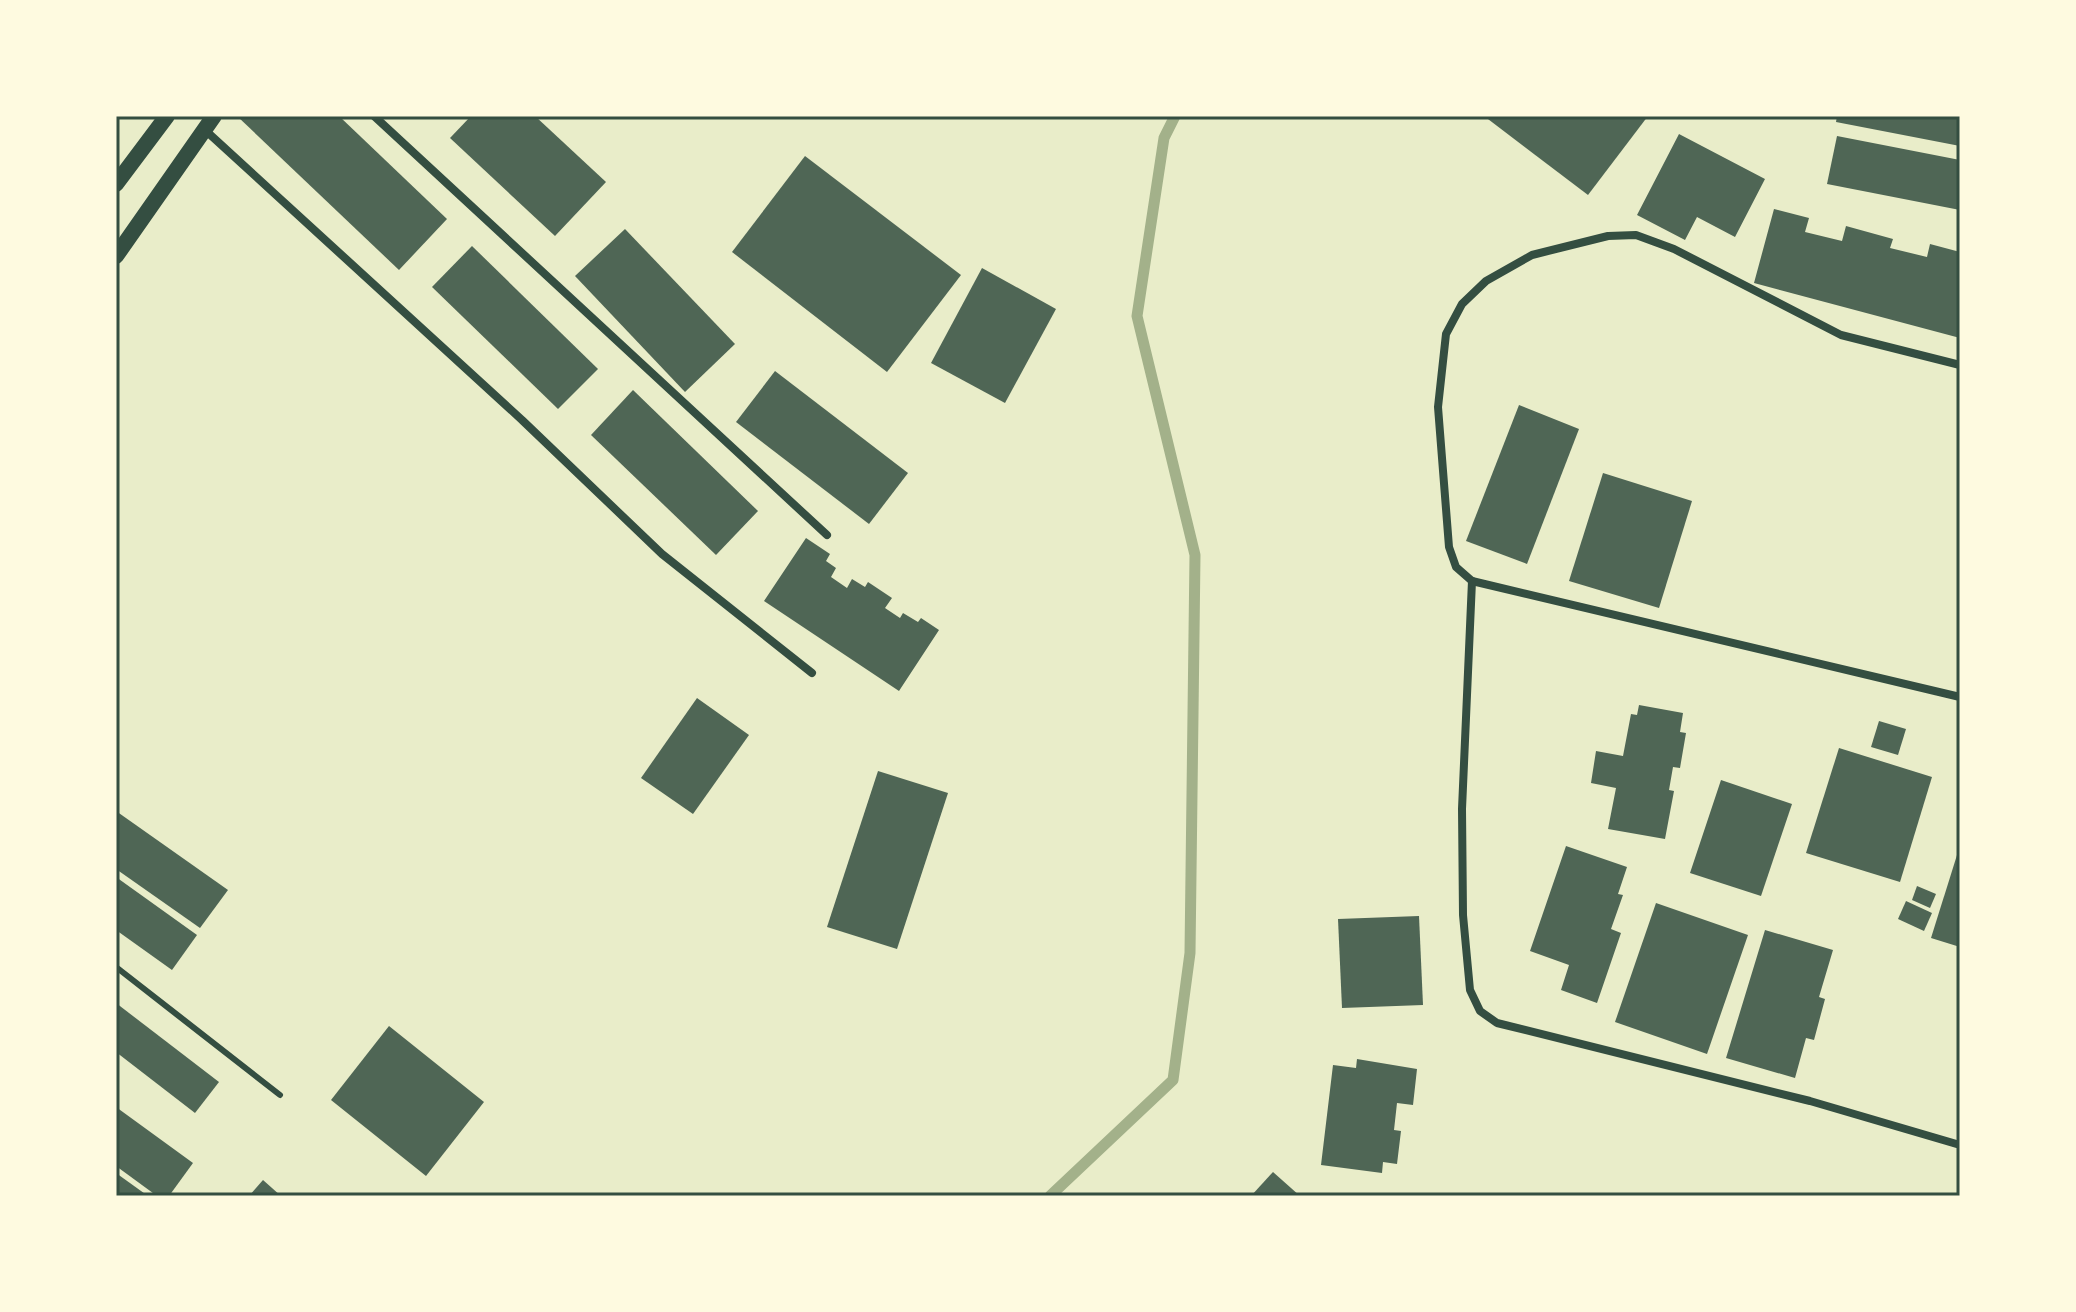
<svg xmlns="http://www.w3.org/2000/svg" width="2076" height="1312" viewBox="0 0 2076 1312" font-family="'Archivo Narrow',sans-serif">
  <rect width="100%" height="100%" fill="#e9edc9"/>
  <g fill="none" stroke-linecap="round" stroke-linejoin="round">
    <path stroke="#a3b18a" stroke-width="11" d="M1050,1196L1173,1080L1190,953L1195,555L1137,316L1164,138L1175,116"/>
  </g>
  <g fill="#4f6655">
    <path d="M237,116H339L447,219L399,270Z"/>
    <path d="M471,116H535L606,182L555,236L450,138Z"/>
    <path d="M1484,116H1648L1588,195Z"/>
    <path d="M1837,116H1960V146L1836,122Z"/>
    <path d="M1679,134L1765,179L1735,237L1697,217L1685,240L1637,215Z"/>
    <path d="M1837,136L1960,160V210L1827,184Z"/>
    <path d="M805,156L961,275L887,372L732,252Z"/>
    <path d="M1774,209L1809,218L1805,232L1842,241L1846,226L1893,239L1890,248L1927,257L1930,244L1960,252V338L1754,283Z"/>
    <path d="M625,229L735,344L685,392L575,276Z"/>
    <path d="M472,246L598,369L558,409L432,287Z"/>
    <path d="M982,268L1056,309L1005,403L931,363Z"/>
    <path d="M775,371L908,473L869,524L736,422Z"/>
    <path d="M633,390L758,511L716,555L591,435Z"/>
    <path d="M1519,405L1579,429L1527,564L1466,541Z"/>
    <path d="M1603,473L1692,501L1659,608L1569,581Z"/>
    <path d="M806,538L830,554L826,561L836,568L831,577L847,588L852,579L865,587L868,582L892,598L885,608L900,618L903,613L918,622L921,618L939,630L899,691L764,601Z"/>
    <path d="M697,698L749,735L693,814L641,778Z"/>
    <path d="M1639,705L1683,713L1680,732L1686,733L1680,768L1673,767L1669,790L1674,791L1665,839L1608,829L1616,788L1591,783L1596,751L1623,756L1631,714L1637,715Z"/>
    <path d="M1879,721L1906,729L1898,755L1871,747Z"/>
    <path d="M1839,748L1932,777L1900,882L1806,853Z"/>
    <path d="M878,771L948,793L897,949L827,927Z"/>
    <path d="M1721,780L1792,804L1761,896L1690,873Z"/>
    <path d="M116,811L228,890L200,928L116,869Z"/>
    <path d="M1566,846L1627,867L1618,894L1623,895L1611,929L1621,933L1597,1003L1561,990L1569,965L1530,951Z"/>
    <path d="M1957,855L1960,856V947L1931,938Z"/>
    <path d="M116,877L197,935L172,970L116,930Z"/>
    <path d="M1917,886L1936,894L1930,908L1912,900Z"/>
    <path d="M1906,901L1932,913L1924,931L1898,919Z"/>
    <path d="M1656,903L1748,935L1707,1054L1615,1022Z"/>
    <path d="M1419,916L1423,1005L1342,1008L1338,919Z"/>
    <path d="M1765,930L1833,950L1819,997L1825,999L1814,1040L1806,1038L1795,1078L1726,1058Z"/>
    <path d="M116,1003L219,1082L195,1113L116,1052Z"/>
    <path d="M389,1026L484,1102L426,1176L331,1100Z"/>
    <path d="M1357,1059L1417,1069L1413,1105L1397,1103L1394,1130L1401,1131L1397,1164L1383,1162L1382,1173L1321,1165L1333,1065L1356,1068Z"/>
    <path d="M116,1107L193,1163L169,1196H157L116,1166Z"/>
    <path d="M1273,1172L1300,1196H1251Z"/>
    <path d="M116,1173L148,1196H116Z"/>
    <path d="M263,1180L281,1196H249Z"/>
  </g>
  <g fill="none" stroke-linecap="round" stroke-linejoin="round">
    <path stroke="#344e41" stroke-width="6" d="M116,967L280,1095"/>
    <g stroke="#344e41" stroke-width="8">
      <path d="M374,116L827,535"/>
      <path d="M205,130L522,420L662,554L812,673"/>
      <path d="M1960,365L1841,335L1674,249L1636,235L1608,236L1532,255L1486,281L1462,304L1446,334L1438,407L1449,547L1456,567L1472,581L1960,697"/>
      <path d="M1472,581L1462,809L1463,915L1470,990L1480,1011L1497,1023L1810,1101L1960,1145"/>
    </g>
    <g stroke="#344e41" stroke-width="16">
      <path d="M116,184L167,116"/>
      <path d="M116,256L214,116"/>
    </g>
  </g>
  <rect width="2076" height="1312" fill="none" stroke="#fefae0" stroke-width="236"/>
  <rect x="118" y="118" width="1840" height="1076" fill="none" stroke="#344e41" stroke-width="3"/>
</svg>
